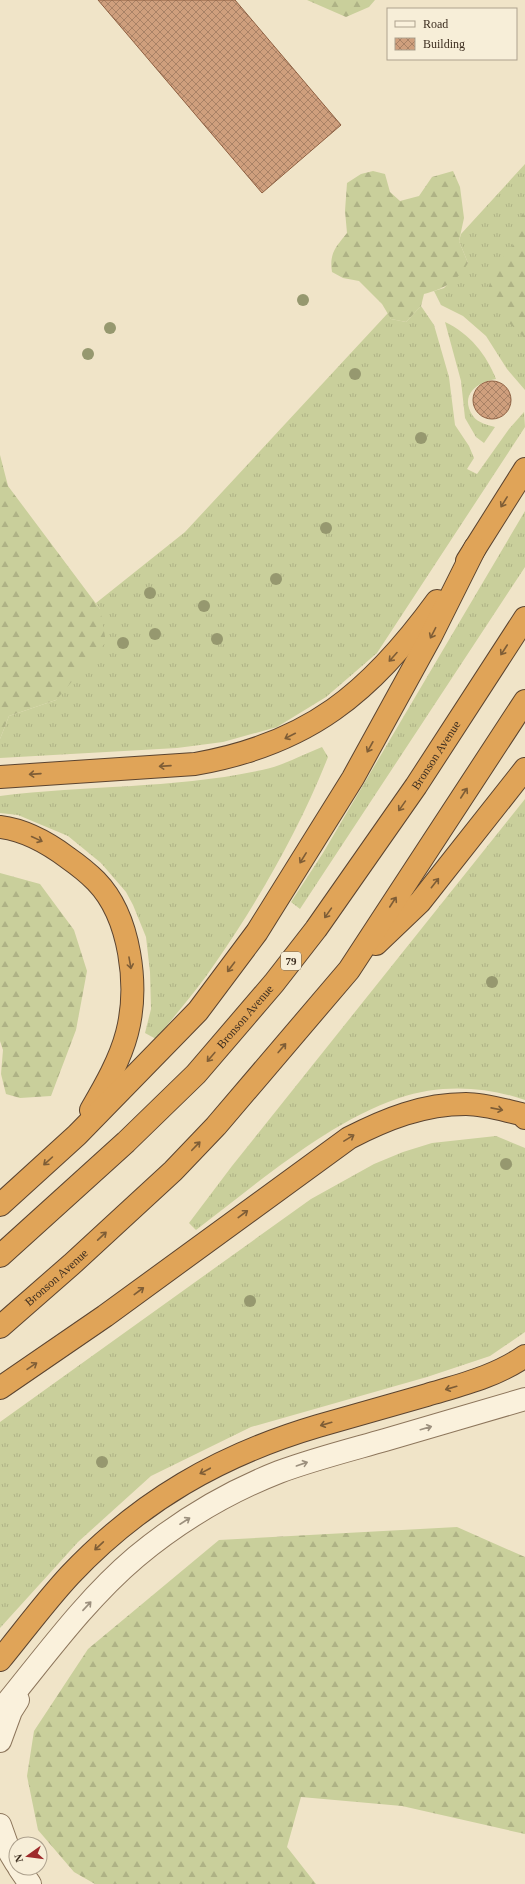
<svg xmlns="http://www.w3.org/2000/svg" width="525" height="1884" font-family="Georgia,serif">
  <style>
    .grass { fill: url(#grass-tufts) }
    .forest { fill: url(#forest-firs) }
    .building { fill: url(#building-cross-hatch); stroke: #8d5f41 }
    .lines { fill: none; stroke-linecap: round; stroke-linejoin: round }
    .minor-casing { stroke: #8d765c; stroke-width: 24 }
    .highway-casing { stroke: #5b4430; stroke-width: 24 }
    .minor { stroke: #faf1dc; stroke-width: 22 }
    .highway { stroke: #e0a458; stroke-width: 22 }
    .tree { fill: #96986f }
    .oneway { stroke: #7e5d36 }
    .oneway2 { stroke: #9c907e }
    .labels { text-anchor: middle; stroke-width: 3.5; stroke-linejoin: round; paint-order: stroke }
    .shield { fill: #f7eed8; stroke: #756857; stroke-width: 1 }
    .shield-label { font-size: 11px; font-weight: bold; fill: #3d2e20 }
    .street-label { font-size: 12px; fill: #3d2e20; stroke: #f7eed8 }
  </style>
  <defs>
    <pattern id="grass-tufts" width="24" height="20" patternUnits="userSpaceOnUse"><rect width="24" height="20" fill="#c9cf9b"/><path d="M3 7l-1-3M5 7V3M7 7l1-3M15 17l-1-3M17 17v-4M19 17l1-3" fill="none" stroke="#aeb285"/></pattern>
    <pattern id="forest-firs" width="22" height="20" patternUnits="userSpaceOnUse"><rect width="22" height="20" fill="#c9cf9b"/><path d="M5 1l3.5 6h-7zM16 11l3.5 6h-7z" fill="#aeb285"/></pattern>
    <pattern id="building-cross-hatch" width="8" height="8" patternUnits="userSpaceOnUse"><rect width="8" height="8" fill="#cf9f7d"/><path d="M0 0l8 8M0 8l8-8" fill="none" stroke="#a98266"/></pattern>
  </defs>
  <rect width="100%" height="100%" fill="#f0e4c8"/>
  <g class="grass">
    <polygon points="525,164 525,390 507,369 486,336 463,316 441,305 434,291 444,288 468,263 459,241 461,234"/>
    <polygon points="421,306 434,325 449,377 455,425 469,446 474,458 467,469 477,474 509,429 524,412 525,427 377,653 326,697 277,727 223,742 177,748 0,758 0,739 9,716 56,700 100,609 96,603 185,532 388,313 391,319 406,322"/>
    <path d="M445,322c25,12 41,32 51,57 -19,3 -37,16 -23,37 5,7 15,9 22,11l-11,16 -8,-6 -11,-19 -4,-37z"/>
    <polygon points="525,511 525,567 300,909 291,902 323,853"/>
    <path d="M322,747l6,10c-28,71 -69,143 -112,205 -18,27 -40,52 -60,77l-11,-6 6,-24 -1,-37 -4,-35 -13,-32 -7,-13 -25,-29 -33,-27 -50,-21 -18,-2v-17c87,-11 176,-7 262,-26 20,-4 40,-15 60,-23z"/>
    <path d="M525,799v301c-40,-14 -85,-16 -126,-2 -73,25 -142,86 -203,132l-7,-7 43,-57z"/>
    <polygon points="496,1136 525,1148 525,1332 490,1356 427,1377 251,1427 151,1476 78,1542 0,1628 0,1422 311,1199 374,1164 403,1152 432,1143"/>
  </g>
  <g class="forest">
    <polygon points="307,0 375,0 369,7 346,17"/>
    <path d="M373,171l12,3 5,18 10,9 19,-5 13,-19 21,-6 7,16 4,31 -5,23 9,22c-12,20 -23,25 -44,31l-3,12 -15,16 -15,-3 -9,-15 -23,-23 -16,-3 -11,-6c-3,-19 4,-25 15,-39l-2,-22 2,-28 14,-9z"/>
    <polygon points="525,209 525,338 510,324 488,289 495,267 512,247 518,223"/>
    <polygon points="0,455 8,486 100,609 106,642 56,700 9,716 0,739"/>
    <polygon points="0,873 40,884 74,930 87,971 76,1030 51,1096 20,1098 6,1094 1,1074 3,1050 0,1041"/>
    <polygon points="457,1527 525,1557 525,1834 402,1806 301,1797 287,1847 316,1884 95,1884 74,1872 38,1830 27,1776 34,1731 88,1649 219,1540"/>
  </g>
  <g class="building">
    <polygon points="98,0 235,0 341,125 262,193"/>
    <circle cx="492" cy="400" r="19"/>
  </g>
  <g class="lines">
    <g class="minor-casing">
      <g id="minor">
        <path d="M0,1711c43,-52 84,-110 136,-154 42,-35 92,-65 143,-85 35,-13 71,-22 106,-32 47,-14 93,-27 140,-41"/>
        <polyline points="0,1741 11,1711 18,1700"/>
        <polyline points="0,1825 10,1853 16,1863"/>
        <polyline points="19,1868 30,1884"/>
      </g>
    </g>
    <g class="highway-casing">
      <g id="highway">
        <polyline points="467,561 525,469"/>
        <path d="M0,777l195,-13c114,-20 175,-71 242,-163"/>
        <path d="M0,827c25,3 48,16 68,31 10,7 20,15 28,23 35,36 43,106 31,152 -7,27 -22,53 -36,77"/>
        <polyline points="376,944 420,902 525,769"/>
        <polyline points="0,1205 77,1135 198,1011 257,932 353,778 431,636 475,548"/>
        <path id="s1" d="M0,1256l126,-114 70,-68 78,-91 42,-54 100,-143 109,-168"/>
        <path id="s2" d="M0,1327l72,-63 101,-93 43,-45 133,-156 176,-269"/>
        <path d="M0,1388l105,-72 244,-178c37,-19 74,-34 117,-34 18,0 37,6 55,10l4,4"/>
        <path d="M0,1660c23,-28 45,-58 70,-85 70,-74 150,-120 248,-149 36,-10 73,-21 109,-31 33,-10 68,-18 98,-39"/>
      </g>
    </g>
    <use href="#minor" class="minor"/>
    <use href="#highway" class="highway"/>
  </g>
  <g class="tree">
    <circle cx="303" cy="300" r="6"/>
    <circle cx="110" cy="328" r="6"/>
    <circle cx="88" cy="354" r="6"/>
    <circle cx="355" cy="374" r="6"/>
    <circle cx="421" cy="438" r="6"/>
    <circle cx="326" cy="528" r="6"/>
    <circle cx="276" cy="579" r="6"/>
    <circle cx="150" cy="593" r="6"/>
    <circle cx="204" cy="606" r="6"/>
    <circle cx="155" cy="634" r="6"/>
    <circle cx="217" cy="639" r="6"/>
    <circle cx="123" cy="643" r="6"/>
    <circle cx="492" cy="982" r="6"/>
    <circle cx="506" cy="1164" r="6"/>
    <circle cx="250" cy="1301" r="6"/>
    <circle cx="102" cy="1462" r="6"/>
  </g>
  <defs><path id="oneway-shaft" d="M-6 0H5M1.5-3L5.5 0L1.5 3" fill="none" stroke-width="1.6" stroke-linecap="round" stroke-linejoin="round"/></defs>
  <g class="oneway">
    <use href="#oneway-shaft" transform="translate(504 502) rotate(122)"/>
    <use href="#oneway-shaft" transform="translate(433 633) rotate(117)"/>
    <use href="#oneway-shaft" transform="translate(504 650) rotate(123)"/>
    <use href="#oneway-shaft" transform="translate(393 657) rotate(132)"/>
    <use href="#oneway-shaft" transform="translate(290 736) rotate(153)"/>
    <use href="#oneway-shaft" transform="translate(370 747) rotate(119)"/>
    <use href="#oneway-shaft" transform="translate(165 766) rotate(176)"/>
    <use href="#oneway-shaft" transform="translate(35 774) rotate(176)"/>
    <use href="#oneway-shaft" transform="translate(464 793) rotate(-57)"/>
    <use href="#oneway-shaft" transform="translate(402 806) rotate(125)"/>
    <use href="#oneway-shaft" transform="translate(37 839) rotate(25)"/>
    <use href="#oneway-shaft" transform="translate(303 858) rotate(122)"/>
    <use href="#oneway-shaft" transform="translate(435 883) rotate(-52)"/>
    <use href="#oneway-shaft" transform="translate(393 902) rotate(-57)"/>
    <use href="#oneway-shaft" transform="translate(328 913) rotate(125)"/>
    <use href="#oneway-shaft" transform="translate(130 963) rotate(80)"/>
    <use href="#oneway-shaft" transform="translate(231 967) rotate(127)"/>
    <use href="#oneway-shaft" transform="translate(282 1048) rotate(-50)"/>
    <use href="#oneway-shaft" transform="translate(211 1057) rotate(130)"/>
    <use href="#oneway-shaft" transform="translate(497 1109) rotate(11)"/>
    <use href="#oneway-shaft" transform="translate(349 1138) rotate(-31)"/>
    <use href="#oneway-shaft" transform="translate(196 1146) rotate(-46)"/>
    <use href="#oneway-shaft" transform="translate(48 1161) rotate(138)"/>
    <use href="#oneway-shaft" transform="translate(243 1214) rotate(-37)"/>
    <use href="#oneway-shaft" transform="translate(102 1236) rotate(-43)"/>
    <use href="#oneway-shaft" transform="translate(139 1291) rotate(-37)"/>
    <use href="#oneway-shaft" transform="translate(32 1366) rotate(-34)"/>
    <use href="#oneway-shaft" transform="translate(451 1388) rotate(164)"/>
    <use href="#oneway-shaft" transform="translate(326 1424) rotate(164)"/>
    <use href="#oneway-shaft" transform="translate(205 1471) rotate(152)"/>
    <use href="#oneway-shaft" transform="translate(99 1546) rotate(137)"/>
  </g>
  <g class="oneway2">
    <use href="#oneway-shaft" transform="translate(426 1428) rotate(-16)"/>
    <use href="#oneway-shaft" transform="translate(302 1464) rotate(-19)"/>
    <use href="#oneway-shaft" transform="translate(185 1521) rotate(-33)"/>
    <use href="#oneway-shaft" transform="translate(87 1606) rotate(-47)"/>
  </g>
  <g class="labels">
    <rect class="shield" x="281" y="952" width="20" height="18" rx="3"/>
    <g class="shield-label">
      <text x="291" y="965">79</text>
    </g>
    <g class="street-label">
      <text dy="4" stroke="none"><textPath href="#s1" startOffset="667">Bronson Avenue</textPath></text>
      <text dy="4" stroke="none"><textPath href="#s1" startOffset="343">Bronson Avenue</textPath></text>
      <text dy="4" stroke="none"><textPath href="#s2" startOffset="75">Bronson Avenue</textPath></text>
    </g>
  </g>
  <rect x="387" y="8" width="130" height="52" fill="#f7eed8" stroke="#ada18e"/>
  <rect x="395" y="21" width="20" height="6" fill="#faf1dc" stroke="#ada18e"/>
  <text x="423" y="28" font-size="12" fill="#3d2e20">Road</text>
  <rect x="395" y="38" width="20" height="12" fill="url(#building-cross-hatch)" stroke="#ada18e"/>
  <text x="423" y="48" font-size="12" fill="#3d2e20">Building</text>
  <g transform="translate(28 1856) rotate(256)"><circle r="19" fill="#f7eed8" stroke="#ada18e"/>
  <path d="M0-3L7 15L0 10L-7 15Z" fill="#9e2a2b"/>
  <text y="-6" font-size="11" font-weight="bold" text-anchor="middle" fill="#3d2e20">N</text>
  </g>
</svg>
